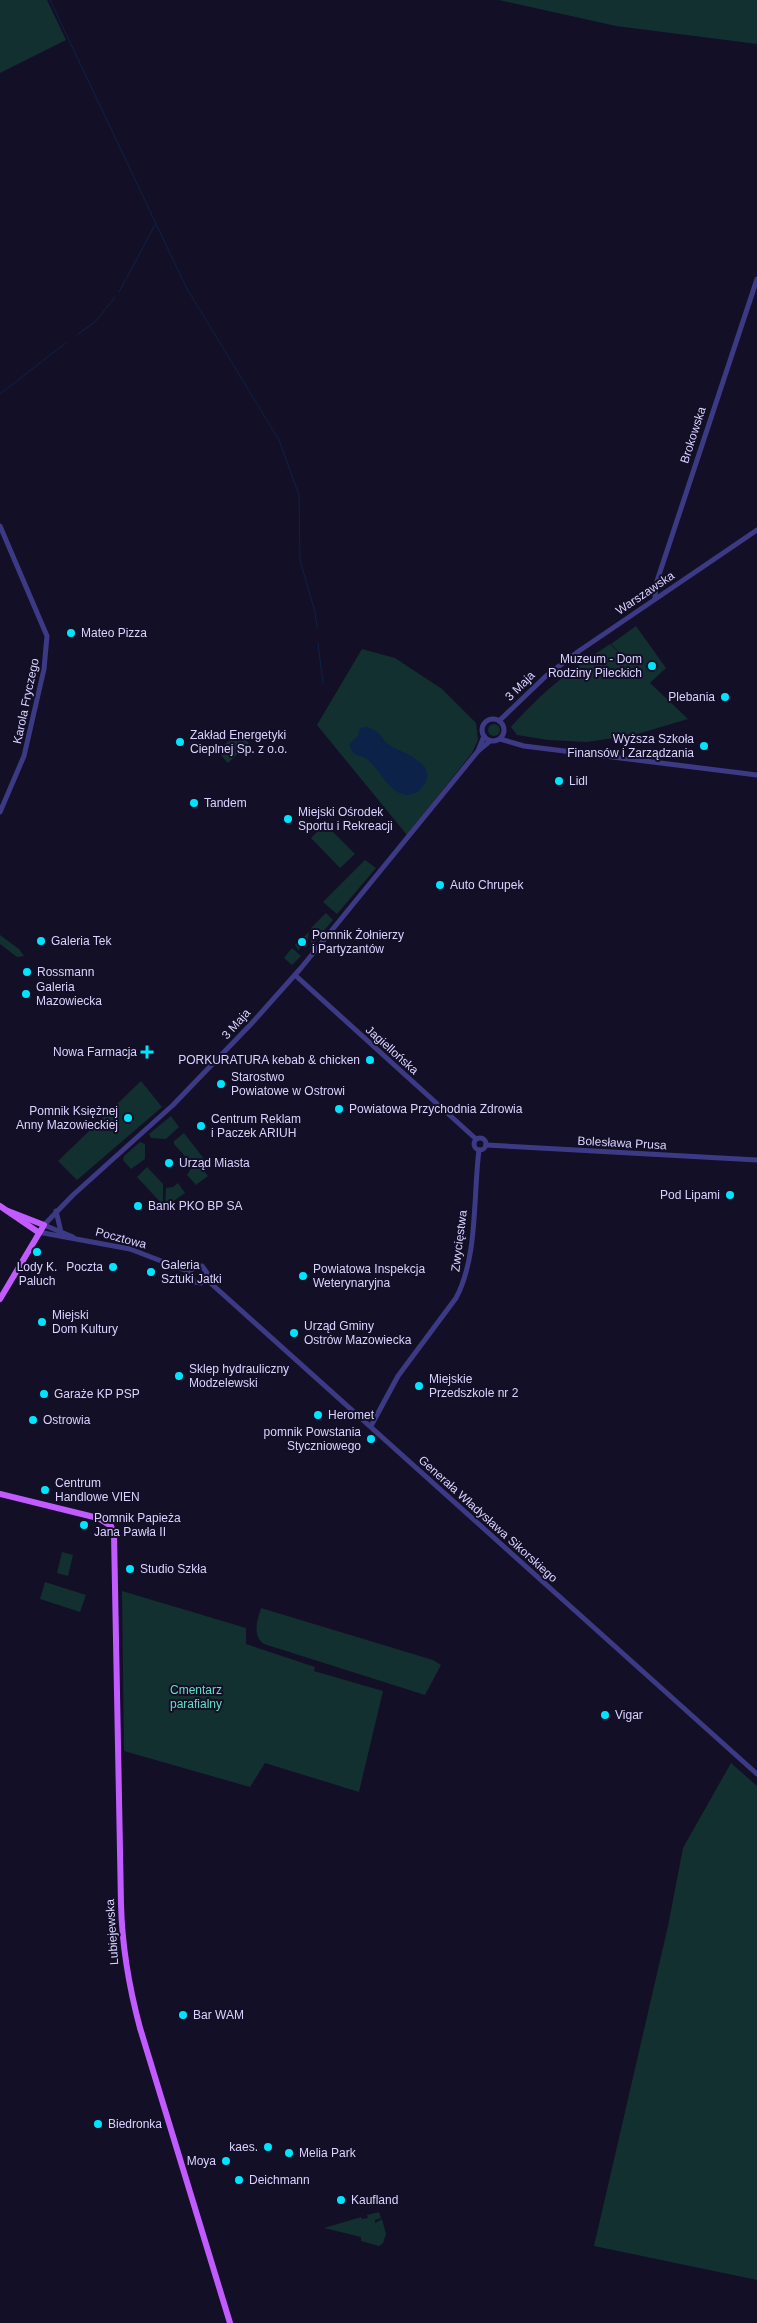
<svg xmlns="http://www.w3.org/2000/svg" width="757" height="2323" font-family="Helvetica,sans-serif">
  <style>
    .green { fill: #12302f }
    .water { fill: #0c2248 }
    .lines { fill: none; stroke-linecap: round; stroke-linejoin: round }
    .stream { stroke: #0c2248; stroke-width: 1 }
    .minor { stroke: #3d3a85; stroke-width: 5 }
    .major { stroke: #c25bff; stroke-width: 6 }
    .poi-dot { fill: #00e5ff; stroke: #130f26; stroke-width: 2 }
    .labels { text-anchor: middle; stroke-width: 4; stroke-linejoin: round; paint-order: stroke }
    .street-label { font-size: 12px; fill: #d9d4ff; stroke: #130f26 }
    .poi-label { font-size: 12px; fill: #d9d4ff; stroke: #130f26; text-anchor: start }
    .park-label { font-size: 12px; fill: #5fe0c0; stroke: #130f26 }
  </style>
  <rect width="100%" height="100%" fill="#130f26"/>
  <g class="green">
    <polygon points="0,0 47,0 66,40 0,73"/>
    <polygon points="499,0 757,0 757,44 616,26"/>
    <path d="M636,626l30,42 -16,15 38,36 -54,16 -47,7 -39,-2 -31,-5 -6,-8c33,-37 58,-56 99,-83l34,33 -33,-33z"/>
    <polygon points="362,649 395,658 442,689 476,723 478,740 472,753 407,835 317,725"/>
    <circle cx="494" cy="730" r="6"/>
    <polygon points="239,732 249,743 228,763 217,751"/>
    <polygon points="325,824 355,854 340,868 311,838"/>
    <polygon points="365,860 376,868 337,914 323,902"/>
    <polygon points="326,913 333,920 311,946 311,928"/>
    <polygon points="309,932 307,944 298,950 295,945"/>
    <polygon points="0,935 19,949 24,956 17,957 0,944"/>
    <polygon points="292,948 301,956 292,965 284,958"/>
    <polygon points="141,1081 162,1107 77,1180 58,1161"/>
    <polygon points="171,1116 179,1127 166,1139 151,1138 149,1134"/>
    <polygon points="184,1133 208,1164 206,1166 192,1164 174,1144 174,1141"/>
    <polygon points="140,1142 145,1144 145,1159 131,1169 123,1160 124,1156"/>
    <polygon points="147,1167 163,1184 163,1205 137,1177"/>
    <polygon points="192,1167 202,1168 208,1176 196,1185 187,1175"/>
    <polygon points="178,1183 185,1193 165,1207 166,1188 173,1187"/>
    <polygon points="62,1552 73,1555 68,1576 57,1573"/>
    <polygon points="45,1582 86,1595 80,1612 40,1599"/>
    <polygon points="122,1591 246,1628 246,1644 315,1667 314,1671 383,1691 359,1792 265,1763 250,1787 124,1751"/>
    <path d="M261,1608l172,52 8,5 -16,30 -161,-51c-12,-9 -7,-23 -3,-36z"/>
    <polygon points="731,1763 757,1786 757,2280 594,2246 668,1926 683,1848"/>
    <polygon points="379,2212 381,2218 375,2220 375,2223 382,2219 386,2234 383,2243 379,2246 361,2241 361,2237 324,2228 361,2217 362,2219 368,2218 367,2215"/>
  </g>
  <path class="water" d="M367,727c18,6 13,13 24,19 12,7 47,17 33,39 -4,6 -9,9 -16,10 -19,-1 -27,-24 -41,-36 -4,-3 -9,-3 -14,-6l-4,-8 9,-10 2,-7z"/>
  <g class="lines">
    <g class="stream">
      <polyline points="50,0 186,287 279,440 299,495 300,560 315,612 317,627"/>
      <polyline points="119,292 155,225"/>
      <polyline points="77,335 95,322 115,297"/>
      <polyline points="0,394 67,342"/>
      <polyline points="318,643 323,683"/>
    </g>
    <g class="minor">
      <polyline points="0,526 47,636 44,669 24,756 0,812"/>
      <polyline points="655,598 656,584 757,279"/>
      <circle cx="493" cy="730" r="11"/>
      <polyline points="499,721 546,676 579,651 757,530"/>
      <polyline points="500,739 524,746 757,775"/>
      <polyline points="478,751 484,736"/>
      <polyline points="295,975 476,1139"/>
      <circle cx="480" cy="1144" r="6"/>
      <polyline points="486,1145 757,1160"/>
      <polyline points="56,1211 61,1232"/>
      <polyline points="38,1232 130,1249 190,1272"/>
      <polyline points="73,1237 44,1225 73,1195 173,1105 252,1023 301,968 478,751 490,741"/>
      <polyline points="190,1272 195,1266 202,1266 207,1273 206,1279"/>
      <polyline points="190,1272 191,1278 195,1282 201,1283 206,1279"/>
      <polyline points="206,1279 757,1774"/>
      <path d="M371,1426l27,-50 58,-78c22,-41 17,-101 23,-148"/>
    </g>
    <g class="major">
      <polyline points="0,1206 38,1232"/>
      <polyline points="0,1299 44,1225 8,1211"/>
      <path d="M0,1494l98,24 13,8 3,8 7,370c1,43 8,83 19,124l90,295"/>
    </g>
  </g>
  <g class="poi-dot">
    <circle cx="71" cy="633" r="5"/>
    <circle cx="652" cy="666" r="5"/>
    <circle cx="725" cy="697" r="5"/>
    <circle cx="180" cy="742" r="5"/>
    <circle cx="704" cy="746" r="5"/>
    <circle cx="559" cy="781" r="5"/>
    <circle cx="194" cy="803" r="5"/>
    <circle cx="288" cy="819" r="5"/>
    <circle cx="440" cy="885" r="5"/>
    <circle cx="41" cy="941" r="5"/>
    <circle cx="302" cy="942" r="5"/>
    <circle cx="27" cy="972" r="5"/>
    <circle cx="26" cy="994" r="5"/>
    <path d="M144.5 1044.5h5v5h5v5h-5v5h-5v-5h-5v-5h5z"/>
    <circle cx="370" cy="1060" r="5"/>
    <circle cx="221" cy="1084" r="5"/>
    <circle cx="339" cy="1109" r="5"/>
    <circle cx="128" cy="1118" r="5"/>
    <circle cx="201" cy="1126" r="5"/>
    <circle cx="169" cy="1163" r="5"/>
    <circle cx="730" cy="1195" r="5"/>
    <circle cx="138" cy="1206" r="5"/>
    <circle cx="37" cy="1252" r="5"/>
    <circle cx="113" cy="1267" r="5"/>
    <circle cx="151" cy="1272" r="5"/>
    <circle cx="303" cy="1276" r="5"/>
    <circle cx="42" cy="1322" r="5"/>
    <circle cx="294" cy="1333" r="5"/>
    <circle cx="179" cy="1376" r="5"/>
    <circle cx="419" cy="1386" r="5"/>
    <circle cx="44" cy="1394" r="5"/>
    <circle cx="318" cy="1415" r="5"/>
    <circle cx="33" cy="1420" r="5"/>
    <circle cx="371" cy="1439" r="5"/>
    <circle cx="45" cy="1490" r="5"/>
    <circle cx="84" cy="1525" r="5"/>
    <circle cx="130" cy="1569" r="5"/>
    <circle cx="605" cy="1715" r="5"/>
    <circle cx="183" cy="2015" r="5"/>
    <circle cx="98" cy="2124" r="5"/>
    <circle cx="268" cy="2147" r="5"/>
    <circle cx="289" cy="2153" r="5"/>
    <circle cx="226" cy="2161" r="5"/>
    <circle cx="239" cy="2180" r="5"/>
    <circle cx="341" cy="2200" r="5"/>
  </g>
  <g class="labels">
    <g class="street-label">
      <text transform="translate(693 435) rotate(-72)" y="4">Brokowska</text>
      <text transform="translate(645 593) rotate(-34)" y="4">Warszawska</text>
      <text transform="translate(520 686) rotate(-45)" y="4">3 Maja</text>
      <text transform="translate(26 701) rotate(-78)" y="4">Karola Fryczego</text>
      <text transform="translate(236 1024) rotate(-48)" y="4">3 Maja</text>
      <text transform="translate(392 1050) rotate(42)" y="4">Jagiellońska</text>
      <text transform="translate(622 1143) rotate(3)" y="4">Bolesława Prusa</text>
      <text transform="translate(121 1238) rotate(15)" y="4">Pocztowa</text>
      <text transform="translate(459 1241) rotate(-83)" y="4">Zwycięstwa</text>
      <text transform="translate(488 1519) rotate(42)" y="4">Generała Władysława Sikorskiego</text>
      <text transform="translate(112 1932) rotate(-94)" y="4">Lubiejewska</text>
    </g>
    <g class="poi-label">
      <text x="81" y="637">Mateo Pizza</text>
      <text x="642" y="663" text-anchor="end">Muzeum - Dom<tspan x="642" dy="14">Rodziny Pileckich</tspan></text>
      <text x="715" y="701" text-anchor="end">Plebania</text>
      <text x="190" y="739">Zakład Energetyki<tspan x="190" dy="14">Cieplnej Sp. z o.o.</tspan></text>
      <text x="694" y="743" text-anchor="end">Wyższa Szkoła<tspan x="694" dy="14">Finansów i Zarządzania</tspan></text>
      <text x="569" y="785">Lidl</text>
      <text x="204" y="807">Tandem</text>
      <text x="298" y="816">Miejski Ośrodek<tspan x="298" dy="14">Sportu i Rekreacji</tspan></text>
      <text x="450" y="889">Auto Chrupek</text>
      <text x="312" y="939">Pomnik Żołnierzy<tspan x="312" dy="14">i Partyzantów</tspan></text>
      <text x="51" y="945">Galeria Tek</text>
      <text x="37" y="976">Rossmann</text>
      <text x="36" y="991">Galeria<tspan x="36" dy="14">Mazowiecka</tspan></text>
      <text x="137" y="1056" text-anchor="end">Nowa Farmacja</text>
      <text x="360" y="1064" text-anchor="end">PORKURATURA kebab &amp; chicken</text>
      <text x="231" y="1081">Starostwo<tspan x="231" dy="14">Powiatowe w Ostrowi</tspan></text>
      <text x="349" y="1113">Powiatowa Przychodnia Zdrowia</text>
      <text x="118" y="1115" text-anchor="end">Pomnik Księżnej<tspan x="118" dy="14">Anny Mazowieckiej</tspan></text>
      <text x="211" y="1123">Centrum Reklam<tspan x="211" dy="14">i Paczek ARIUH</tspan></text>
      <text x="179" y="1167">Urząd Miasta</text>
      <text x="720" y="1199" text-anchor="end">Pod Lipami</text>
      <text x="148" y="1210">Bank PKO BP SA</text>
      <text x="161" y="1269">Galeria<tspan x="161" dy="14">Sztuki Jatki</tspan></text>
      <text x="37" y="1271" text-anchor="middle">Lody K.<tspan x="37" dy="14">Paluch</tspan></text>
      <text x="103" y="1271" text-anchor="end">Poczta</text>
      <text x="313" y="1273">Powiatowa Inspekcja<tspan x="313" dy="14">Weterynaryjna</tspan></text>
      <text x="52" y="1319">Miejski<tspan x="52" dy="14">Dom Kultury</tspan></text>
      <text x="304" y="1330">Urząd Gminy<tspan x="304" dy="14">Ostrów Mazowiecka</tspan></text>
      <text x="189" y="1373">Sklep hydrauliczny<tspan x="189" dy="14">Modzelewski</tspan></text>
      <text x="429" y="1383">Miejskie<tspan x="429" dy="14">Przedszkole nr 2</tspan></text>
      <text x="54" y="1398">Garaże KP PSP</text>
      <text x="328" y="1419">Heromet</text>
      <text x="43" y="1424">Ostrowia</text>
      <text x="361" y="1436" text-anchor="end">pomnik Powstania<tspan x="361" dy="14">Styczniowego</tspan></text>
      <text x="55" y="1487">Centrum<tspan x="55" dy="14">Handlowe VIEN</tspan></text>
      <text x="94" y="1522">Pomnik Papieża<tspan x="94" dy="14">Jana Pawła II</tspan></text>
      <text x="140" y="1573">Studio Szkła</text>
      <text x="615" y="1719">Vigar</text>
      <text x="193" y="2019">Bar WAM</text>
      <text x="108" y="2128">Biedronka</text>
      <text x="258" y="2151" text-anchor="end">kaes.</text>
      <text x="299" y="2157">Melia Park</text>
      <text x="216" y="2165" text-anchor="end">Moya</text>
      <text x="249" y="2184">Deichmann</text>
      <text x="351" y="2204">Kaufland</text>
    </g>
    <g class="park-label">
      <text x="196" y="1694">Cmentarz<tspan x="196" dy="14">parafialny</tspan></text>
    </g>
  </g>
</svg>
